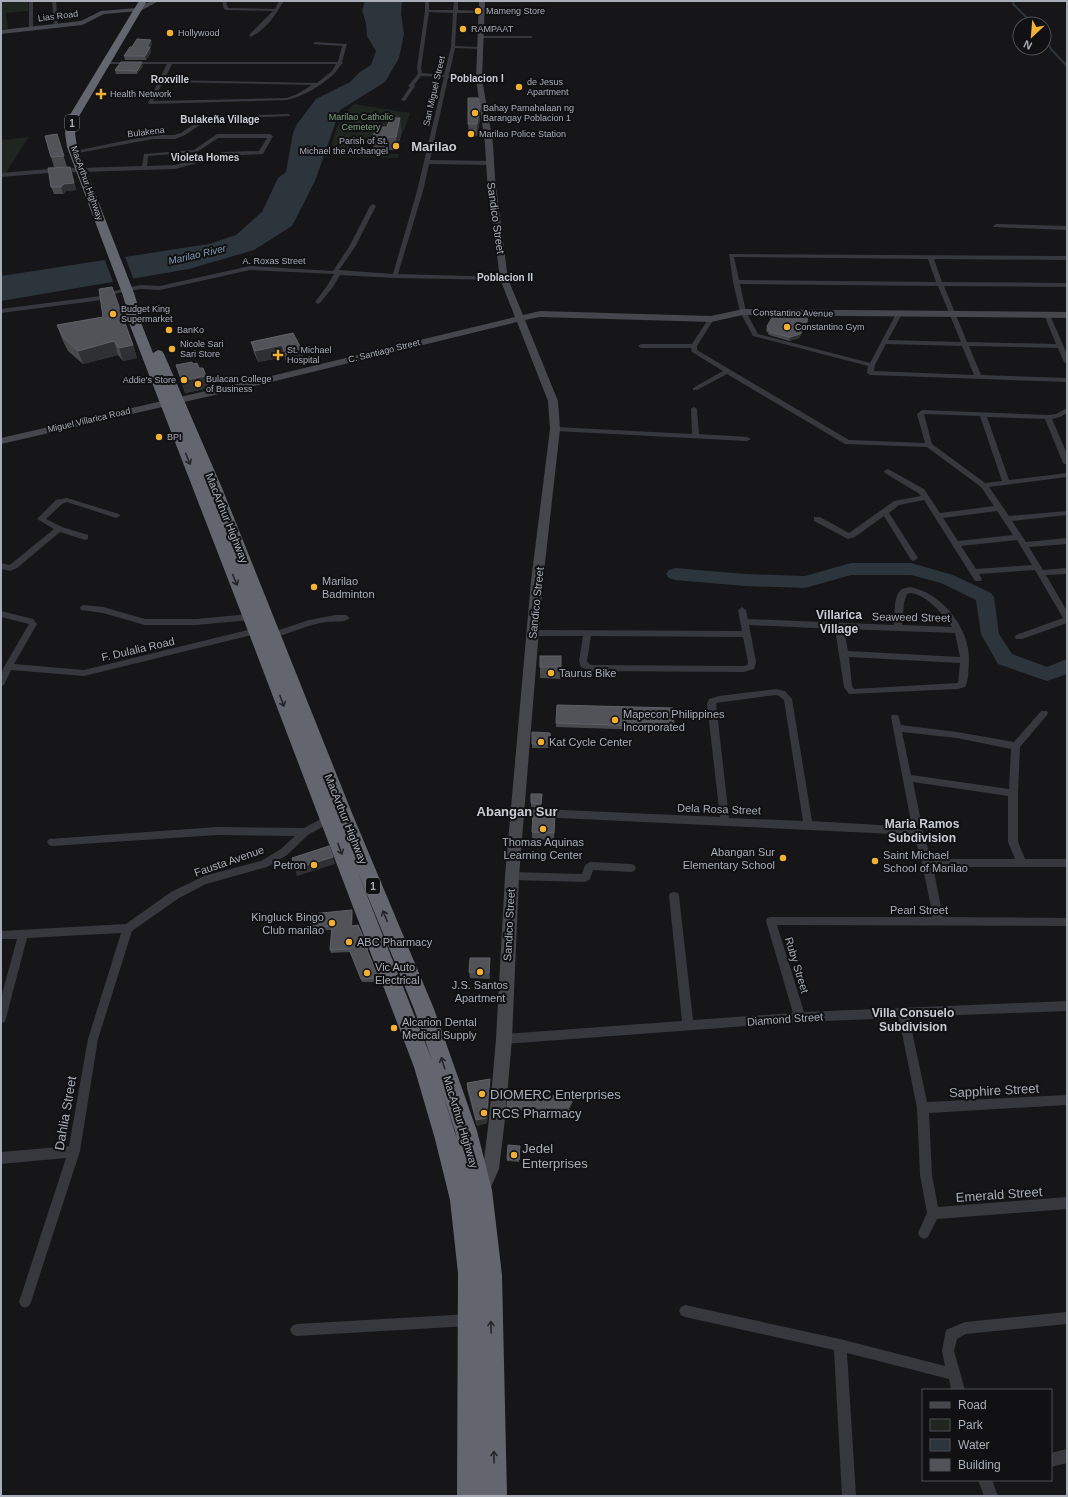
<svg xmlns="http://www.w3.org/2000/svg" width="1068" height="1497" font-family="Arial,sans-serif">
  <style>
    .green { fill: #1e261f }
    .water { fill: #2c353c }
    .pier { fill: #161618 }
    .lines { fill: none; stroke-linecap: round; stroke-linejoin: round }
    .stream { stroke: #2c353c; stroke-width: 2 }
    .river { fill: #2c353c; fill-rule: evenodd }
    .street { fill: #37383d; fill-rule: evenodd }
    .secondary { fill: #45474d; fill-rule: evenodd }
    .highway { fill: #63666e; fill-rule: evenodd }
    .wall { fill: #47494d }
    .shaded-wall { fill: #2f3033 }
    .building { fill: #525359; stroke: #5f6168 }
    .oneway { stroke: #26262a }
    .poi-dot { fill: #f2b134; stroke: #111113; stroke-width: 1.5 }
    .labels { text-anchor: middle; stroke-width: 4; stroke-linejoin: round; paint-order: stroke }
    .far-poi-label { font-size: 9px; fill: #a8adb8; stroke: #111113; text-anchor: start }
    .far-street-label { font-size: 9px; fill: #a8adb8; stroke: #111113 }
    .far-park-label { font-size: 9px; fill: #7fa381; stroke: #111113 }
    .far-neighbourhood-label { font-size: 10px; font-weight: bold; fill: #c9ccd4; stroke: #111113 }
    .shield { fill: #111113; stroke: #7b7e86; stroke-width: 1 }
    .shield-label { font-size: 10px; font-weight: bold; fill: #a8adb8 }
    .far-water-label { font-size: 10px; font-style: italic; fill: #7f9bb3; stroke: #111113 }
    .street-label { font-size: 11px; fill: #a8adb8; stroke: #111113 }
    .poi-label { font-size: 11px; fill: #a8adb8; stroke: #111113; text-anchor: start }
    .neighbourhood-label { font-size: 12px; font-weight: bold; fill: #c9ccd4; stroke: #111113 }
    .far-district-label { font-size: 13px; font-weight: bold; fill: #c9ccd4; stroke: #111113 }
    .quarter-label { font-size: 13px; font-weight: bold; fill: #c9ccd4; stroke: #111113 }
    .near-street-label { font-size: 13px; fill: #a8adb8; stroke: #111113 }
    .near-poi-label { font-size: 13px; fill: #a8adb8; stroke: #111113; text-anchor: start }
  </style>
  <rect width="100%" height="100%" fill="#161618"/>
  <g class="green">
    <polygon points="1,1 28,1 29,11 6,13 8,29 1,29"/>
    <path d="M354,104l56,9 -6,18h-15l-2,8h-20l-4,11h9v4h27l-1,4 -68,-2c3,-20 8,-39 24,-52z"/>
    <polygon points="29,137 1,180 1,140"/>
  </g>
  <polygon class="water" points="365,1 402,1 401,14 404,34 399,58 385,82 340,110 315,181 292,226 254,250 189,269 1,301 1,276 209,244 236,235 262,212 278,178 286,172 293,133 297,124 316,99 350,82 360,72 371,65 376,51 367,36 366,23 362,10"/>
  <polygon class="pier" points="124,254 134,280 114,284 104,258"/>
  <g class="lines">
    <g class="stream">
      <polyline points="1014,1 1013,4 1033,24"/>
      <polyline points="1044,35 1051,49 1067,66"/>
    </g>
    <polygon class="river" points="851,563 911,563 953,575 991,593 994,597 999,634 1012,654 1047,667 1067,659 1067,674 1047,681 998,664 981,634 976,600 941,583 911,575 851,575 805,588 745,586 675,580 669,578 666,574 669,570 675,568 745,574 805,576"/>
    <g class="street">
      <polygon points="29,1 33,1 33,28 31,29 29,28"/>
      <polygon points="52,1 56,1 58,26 56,27 54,26"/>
      <path d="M222,1h4l2,7 47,1 4,-8 4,1c-7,13 -18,28 -32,35l-2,-2 24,-24 -47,-1 -2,-1z"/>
      <path d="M425,1h4v9h24l1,-9h4v9l24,1 2,1 -2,1h-25l-2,33 25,1 2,1 -2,1 -25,-1 -6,27 32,4 -2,1 -31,-2 -18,82 60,1 3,2 -3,2 -61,-1 -6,27 -25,83 106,3 3,2 -1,1 -111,-2 -55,-3 -7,12 -13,16 -2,1 -3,-2 12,-16 7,-12 -84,-4 -90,20 -20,-1 -22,4 -16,7 -101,13v-4l100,-13 13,-5 26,-6 20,1 90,-20 83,5 16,-24 21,-41 3,-2 3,2 -21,41 -16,23 54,4 24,-83 27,-114 -23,-1 -7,9 1,1 -10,15 -4,-1 9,-13 -2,-1 10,-12 -1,-6 8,-57zM429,12l24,1 -2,34 -7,28 -22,-2 -1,-5z"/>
      <polygon points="481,36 531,36 533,37 531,38 479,38"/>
      <path d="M315,42l32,2 -5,18 1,1c-4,3 -6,8 -10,12 -13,11 -29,21 -46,25l-137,4 -2,-1 19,-39h-62l-2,-1 2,-1h233l4,-16 -29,-2zM172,64h164l-4,7 -15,12 -153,-3zM163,82l149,3 -15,9 -10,4 -134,3z"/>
      <polygon points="288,114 290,115 290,116 214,119 203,123 185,135 175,139 153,139 73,154 70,152 153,135 174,135 181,133 199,121 213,117"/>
      <path d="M217,134h53l3,2 -10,18 -40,2 -48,13 -127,4 -47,4v-4l47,-4 94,-3 2,-12 50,-4zM218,138h49l-8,13 -36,1 -48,13 -28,1 1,-10 49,-4z"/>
      <polygon points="996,224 1067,226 1067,230 994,227 993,226"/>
      <path d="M729,254l338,2v4l-133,-1 8,23 125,1v4l-123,-1 23,56 89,2 -12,-29 3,-2 3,2 17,39v10l-3,-2 -6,-14 -89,-2 12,29 86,3v4l-197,-7 -3,-2 1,-7 -115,-30 -13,-24 -7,-30zM734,257l194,2 8,23 -197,-2zM740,284l198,2 23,56 -73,-2 14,-26 -3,-2 -3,2 -26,49 -112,-29 -12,-22zM886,344l76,2 12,29 -100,-4 1,-6z"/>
      <path d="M709,318l5,1 -17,27v4l152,90 76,3 -8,-29 5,-4 126,5 8,-1 11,-6v5l-7,4 -8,2 15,35v11l-4,-2 -18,-44 -58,-2 22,63 58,-7v4l-78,10 20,29 58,-5v4l-55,6 14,21 41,-4v6l-38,3 14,23 24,-2v6l-21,1 21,36v12l-45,16h-6l-1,-2 1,-2 47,-17 -28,-48 -56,4 3,5 -1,2h-6l-51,-81 -25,5 -10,8 29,45 -4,3 -3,-1 -27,-44 -29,21 -7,2 -34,-18v-4h6l29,16 45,-32 27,-5 -3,-3 -33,-20 -1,-2 4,-2 36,20 16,24 54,-7 -13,-19 -54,-40 -82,-3 -118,-70 -30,16h-4v-2l30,-17 -31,-19 -1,-4h-50l-3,-2 3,-2h51zM924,414l56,2 22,65 -17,2 -53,-39zM997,511l16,24 -55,6 -15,-23zM1017,540l15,25 -56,4 -15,-23z"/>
      <polygon points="694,407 697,409 699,434 747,437 751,439 747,441 555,431 552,429 555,427 692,434 691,409"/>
      <polygon points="67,498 119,514 120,516 116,518 67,502 62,504 46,519 62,527 88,535 88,539 85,540 60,532 17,568 10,571 1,569 1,563 9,565 11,564 54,529 37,519 56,500"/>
      <path d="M910,587c33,6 61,43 59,76 -1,8 0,17 -4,24l-7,2 -109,5 -5,-7 -9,-58 -86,-4 7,37 -2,7 -10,3 -154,-1 -9,-4 -2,-6 4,-25h-50l-4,-3 4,-3 209,1 -4,-21 4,-3 4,3 2,9 146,6c1,-9 -1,-29 7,-35 2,-2 7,-2 9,-3zM911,593c17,3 31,20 41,34l-50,-2 2,-22 3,-9zM844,629l111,4 5,24 -112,-6zM591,636l152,1 5,25 -1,3 -3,1 -153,-1 -3,-2 -1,-2zM849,657l111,6 -2,20 -104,6 -2,-3z"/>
      <polygon points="84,605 103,607 145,619 196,619 250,614 254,617 250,620 196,625 145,625 103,613 81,610 80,608 81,606"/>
      <polygon points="1,611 33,619 37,624 14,664 84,670 260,627 264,630 260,633 84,676 11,670 4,685 1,686 1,674 4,667 29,624 1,617"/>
      <path d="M336,615h10l4,3c-5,5 -17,3 -24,4 -19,3 -35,11 -53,16l-4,-3 1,-2 39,-13z"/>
      <path d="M776,689l9,2 7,8 20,122 100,6 -21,-110 1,-2h6l3,10 56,7 57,10 27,-31h6l1,2 -1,2 -27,32 -2,46v49l7,17h42v8h-134l10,50 124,1v8l-290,-1 27,87 263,-11v10l-158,6 18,85 140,-7v10l-138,8 3,62 6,32 129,-10v12l-130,10 -9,18 -4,2 -4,-2 -2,-4 9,-20 -7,-38 -3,-67 -18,-90 -99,4 -296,22 -4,-1 -1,-4 1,-4 4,-1 178,-13 -13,-125 1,-3 4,-1 4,1 1,3 14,124 100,-7 -27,-92 1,-3 4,-1h162l-11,-54 -8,-28 -396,-19 -3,-1 -2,-3 2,-3 3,-1 202,9 -13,-113 2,-5 10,-3zM776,695l3,1 5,4 19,121 -74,-3 -13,-115zM902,732l55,6 54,11 -2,40 -98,-14zM913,782l95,14v46l7,17h-84l-8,-28z"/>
      <polygon points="332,813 335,814 337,817 335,820 308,835 287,855 267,867 206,884 179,898 132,931 98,1039 80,1151 31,1302 29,1306 25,1308 21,1306 19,1302 66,1158 1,1164 1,1152 69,1146 88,1039 121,933 27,938 6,1018 5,1022 1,1023 1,998 17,939 1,939 1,931 126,924 171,892 204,876 261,861 281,849 295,836 217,835 52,846 49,845 47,842 49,839 217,827 304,828"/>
      <polygon points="590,862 631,864 634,865 636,868 634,871 631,872 593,870 590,879 585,882 512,880 509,879 507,876 509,873 512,872 582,874 585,865"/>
      <polygon points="685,1305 840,1339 945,1366 942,1351 946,1330 965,1322 1067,1312 1067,1324 966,1334 957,1339 954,1351 965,1390 951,1390 949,1379 847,1353 856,1496 842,1496 834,1350 685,1317 681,1315 679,1311 681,1307"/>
      <polygon points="470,1314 474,1316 476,1320 474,1324 470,1326 296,1336 292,1334 290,1330 292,1326 296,1324"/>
      <polygon points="1067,1449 1067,1463 1051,1467 1051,1453"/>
      <polygon points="978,1480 992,1480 998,1496 984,1496"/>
    </g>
    <g class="secondary">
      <polygon points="151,1 159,1 140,11 104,14 82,25 1,34 1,30 81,21 101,11 137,8"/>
      <polygon points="479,1 485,1 482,79 493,144 495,178 508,279 523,315 540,311 711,316 743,309 1067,312 1067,318 743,315 711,322 540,317 525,320 558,401 560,429 543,581 519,876 512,1039 505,1119 499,1169 487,1196 481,1199 475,1196 472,1190 483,1168 489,1119 496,1039 505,876 531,581 550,429 548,401 517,322 263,384 1,444 1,438 263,378 515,317 500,279 487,178 485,144 476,79"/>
    </g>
    <path class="highway" d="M139,1h8l-69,117 -3,15 2,14 57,146 4,13 -2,4 17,43 5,-3 4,1 2,3 58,134 130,325 82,196 43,122 15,59 10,85 5,221h-50l1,-223 -8,-73 -15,-61 -21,-72 -166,-436 -124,-321 2,-4 -4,-13 -55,-146 -2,-14 3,-15zM357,870l57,139 18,51zM441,1088l14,43 15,60 -13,-52z"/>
  </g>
  <g class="wall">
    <polygon points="152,44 150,48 151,52 146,60 125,60 124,56"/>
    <polygon points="143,66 137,74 116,74 115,70"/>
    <polygon points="480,119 477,136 469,136 468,124"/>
    <polygon points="402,131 397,150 389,150 388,153 374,152 372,139"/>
    <polygon points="57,134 67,167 54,167 45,136"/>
    <polygon points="72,174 76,190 66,191 63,194 54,194 51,187"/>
    <polygon points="808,319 808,323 799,338 789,341 769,335 766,330 767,326"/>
    <polygon points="57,325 133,345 137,358 123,361 118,355 83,364 68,351 62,339"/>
    <polygon points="293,333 302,350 304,361 288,365 284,357 258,362 254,353 251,342"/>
    <polygon points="193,364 199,368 206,376 209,388 185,393 176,365"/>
    <polygon points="540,656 561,656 561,679 540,678"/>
    <polygon points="557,705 674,727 674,731 556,727"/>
    <polygon points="532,732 551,744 551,748 532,748"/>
    <polygon points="542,794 541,808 531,807 531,803"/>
    <polygon points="555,812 554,840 532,839 532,832"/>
    <polygon points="353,913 352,926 368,948 368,951 379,978 380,982 362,982 350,952 331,953 330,950 332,930 312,931 311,928"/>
    <polygon points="490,958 490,979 470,978 469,972"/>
    <polygon points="490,1079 490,1085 487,1123 477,1126 467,1089 467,1083"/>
    <polygon points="574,1096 574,1099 569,1110 507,1110 507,1107"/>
    <polygon points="520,1146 519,1162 507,1161 507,1159"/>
  </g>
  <g class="shaded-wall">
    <polygon points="151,40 152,44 150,48 151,52 146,60 145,56 147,47"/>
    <polygon points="142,62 143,66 137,74 137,71"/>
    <polygon points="480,107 480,119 477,136 477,124"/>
    <polygon points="400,118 402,131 397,150 396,137"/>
    <polygon points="388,137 389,150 388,153 387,140"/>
    <polygon points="70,167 76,190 66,191 63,194 61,187"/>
    <polygon points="808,319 808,323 799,338 789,341 790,337"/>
    <polygon points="114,341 118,355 83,364 78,351"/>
    <polygon points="133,345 137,358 123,361 119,348"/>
    <polygon points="282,345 284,357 258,362 255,351"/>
    <polygon points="302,350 304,361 288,365 286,354"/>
    <polygon points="206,376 209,388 185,393 182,381"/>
    <polygon points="333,857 335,864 297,876 295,869"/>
    <polygon points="352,910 353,913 352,929 351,926"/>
    <polygon points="490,958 490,979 489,973"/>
    <polygon points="490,1079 490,1085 487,1123 477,1126 476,1120"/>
    <polygon points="574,1096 574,1099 569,1110 569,1107"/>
  </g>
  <g class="building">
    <polygon points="137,39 151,40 147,47 150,47 145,56 124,56 130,47 132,47"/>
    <polygon points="121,62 142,62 137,71 115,70"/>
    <polygon points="468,98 478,98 480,107 477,124 468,124"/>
    <polygon points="390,118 400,118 396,137 388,137 387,140 372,139 376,127 387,127"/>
    <polygon points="57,134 64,156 51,157 45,136"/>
    <polygon points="70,167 74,183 64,184 61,187 51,187 48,168"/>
    <polygon points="112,287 133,345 119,348 114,341 78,351 63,337 57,325 103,317 99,289"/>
    <polygon points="775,313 803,313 808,319 800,334 790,337 770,332 767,326"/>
    <polygon points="293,333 302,350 286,354 282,345 255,351 251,342"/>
    <polygon points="192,362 193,364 197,363 199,368 203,368 206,376 182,381 176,365"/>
    <rect x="540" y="656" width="21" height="11"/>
    <polygon points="557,705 673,708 674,727 556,723"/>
    <polygon points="532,732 550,733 551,744 532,744"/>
    <polygon points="531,794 542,794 541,804 531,803"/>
    <polygon points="533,811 555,812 554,833 532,832"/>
    <polygon points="329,846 333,857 295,869 292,858"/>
    <polygon points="352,910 351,926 358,925 368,948 366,948 379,978 361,979 349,949 330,950 332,926 311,928 311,914"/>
    <polygon points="470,958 490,958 489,973 469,972"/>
    <polygon points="490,1079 486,1118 476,1120 467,1083"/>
    <polygon points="508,1096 574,1096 569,1107 507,1107"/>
    <polygon points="508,1145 520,1146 519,1160 507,1159"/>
  </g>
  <defs><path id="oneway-shaft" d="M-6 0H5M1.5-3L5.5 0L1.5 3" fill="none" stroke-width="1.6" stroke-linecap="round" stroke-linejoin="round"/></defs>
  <g class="oneway">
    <use href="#oneway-shaft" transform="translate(188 459) rotate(68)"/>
    <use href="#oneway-shaft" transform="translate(235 580) rotate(68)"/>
    <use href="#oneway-shaft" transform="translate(282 701) rotate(69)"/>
    <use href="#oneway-shaft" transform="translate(340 849) rotate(69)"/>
    <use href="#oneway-shaft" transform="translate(385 916) rotate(-112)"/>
    <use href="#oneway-shaft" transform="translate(443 1063) rotate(-108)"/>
    <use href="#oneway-shaft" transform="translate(491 1327) rotate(-91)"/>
    <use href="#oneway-shaft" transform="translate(494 1457) rotate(-91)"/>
  </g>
  <g class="poi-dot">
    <circle cx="478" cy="11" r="4"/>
    <circle cx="463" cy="29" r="4"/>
    <circle cx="170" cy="33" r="4"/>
    <circle cx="519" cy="87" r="4"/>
    <path d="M99 88h4v4h4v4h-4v4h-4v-4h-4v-4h4z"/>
    <circle cx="475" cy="113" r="4"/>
    <circle cx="471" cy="134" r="4"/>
    <circle cx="396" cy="146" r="4"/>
    <circle cx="113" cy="314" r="4"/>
    <circle cx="787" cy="327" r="4"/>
    <circle cx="169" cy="330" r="4"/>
    <circle cx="172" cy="349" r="4"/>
    <path d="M276 349h4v4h4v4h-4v4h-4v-4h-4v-4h4z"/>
    <circle cx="184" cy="380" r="4"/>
    <circle cx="198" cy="384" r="4"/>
    <circle cx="159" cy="437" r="4"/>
    <circle cx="314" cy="587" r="4"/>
    <circle cx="551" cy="673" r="4"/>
    <circle cx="615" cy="720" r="4"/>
    <circle cx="541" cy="742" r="4"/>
    <circle cx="543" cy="829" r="4"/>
    <circle cx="783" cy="858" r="4"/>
    <circle cx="875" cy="861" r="4"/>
    <circle cx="314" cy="865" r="4"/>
    <circle cx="332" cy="923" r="4"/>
    <circle cx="349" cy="942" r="4"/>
    <circle cx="480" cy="972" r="4"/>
    <circle cx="367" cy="973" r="4"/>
    <circle cx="394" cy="1028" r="4"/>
    <circle cx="482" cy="1094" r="4"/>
    <circle cx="484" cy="1113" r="4"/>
    <circle cx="514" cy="1155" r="4"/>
  </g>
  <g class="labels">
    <g class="far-poi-label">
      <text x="486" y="14">Mameng Store</text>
      <text x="471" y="32">RAMPAAT</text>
      <text x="178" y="36">Hollywood</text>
      <text x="527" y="85">de Jesus<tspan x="527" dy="10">Apartment</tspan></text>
      <text x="110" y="97">Health Network</text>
      <text x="483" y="111">Bahay Pamahalaan ng<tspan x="483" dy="10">Barangay Poblacion 1</tspan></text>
      <text x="479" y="137">Marilao Police Station</text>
      <text x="388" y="144" text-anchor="end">Parish of St.<tspan x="388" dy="10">Michael the Archangel</tspan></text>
      <text x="121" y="312">Budget King<tspan x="121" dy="10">Supermarket</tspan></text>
      <text x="795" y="330">Constantino Gym</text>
      <text x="177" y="333">BanKo</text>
      <text x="180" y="347">Nicole Sari<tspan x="180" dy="10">Sari Store</tspan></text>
      <text x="287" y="353">St. Michael<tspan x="287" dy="10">Hospital</tspan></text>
      <text x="206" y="382">Bulacan College<tspan x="206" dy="10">of Business</tspan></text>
      <text x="176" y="383" text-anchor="end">Addie's Store</text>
      <text x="167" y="440">BPI</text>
    </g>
    <g class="far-street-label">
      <text transform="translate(58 16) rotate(-7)" y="3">Lias Road</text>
      <text transform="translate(434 91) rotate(-77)" y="3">San Miguel Street</text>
      <text transform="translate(146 132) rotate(-7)" y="3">Bulakena</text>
      <text transform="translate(87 183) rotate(70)" y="3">MacArthur Highway</text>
      <text x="274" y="264">A. Roxas Street</text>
      <text transform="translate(793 313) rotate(1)" y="3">Constantino Avenue</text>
      <text transform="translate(384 351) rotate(-14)" y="3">C. Santiago Street</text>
      <text transform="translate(89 420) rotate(-13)" y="3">Miguel Villarica Road</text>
    </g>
    <g class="far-park-label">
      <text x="361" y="120">Marilao Catholic<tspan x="361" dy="10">Cemetery</tspan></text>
    </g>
    <g class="far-neighbourhood-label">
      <text x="477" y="82">Poblacion I</text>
      <text x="170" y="83">Roxville</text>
      <text x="220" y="123">Bulakeña Village</text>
      <text x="205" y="161">Violeta Homes</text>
      <text x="505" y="281">Poblacion II</text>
    </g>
    <g class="shield">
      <rect x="65" y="115" width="14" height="16" rx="3"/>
      <rect x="366" y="878" width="14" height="16" rx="3"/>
    </g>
    <g class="shield-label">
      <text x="72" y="127">1</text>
      <text x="373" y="890">1</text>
    </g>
    <g class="far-water-label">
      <text transform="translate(197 254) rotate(-13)" y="4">Marilao River</text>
    </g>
    <g class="street-label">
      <text transform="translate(496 218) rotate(82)" y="4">Sandico Street</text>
      <text transform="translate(227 518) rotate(68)" y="4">MacArthur Highway</text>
      <text transform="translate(536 603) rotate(-84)" y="4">Sandico Street</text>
      <text transform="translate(911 617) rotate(1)" y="4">Seaweed Street</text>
      <text transform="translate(138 649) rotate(-13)" y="4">F. Dulalia Road</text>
      <text transform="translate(719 809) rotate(2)" y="4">Dela Rosa Street</text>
      <text transform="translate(346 819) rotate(68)" y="4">MacArthur Highway</text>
      <text transform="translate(229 861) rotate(-19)" y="4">Fausta Avenue</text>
      <text x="919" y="914">Pearl Street</text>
      <text transform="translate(509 925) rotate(-87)" y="4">Sandico Street</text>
      <text transform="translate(797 965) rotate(73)" y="4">Ruby Street</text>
      <text transform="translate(785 1019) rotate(-4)" y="4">Diamond Street</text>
      <text transform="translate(461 1122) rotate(73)" y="4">MacArthur Highway</text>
    </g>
    <g class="poi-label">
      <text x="322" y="585">Marilao<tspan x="322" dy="13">Badminton</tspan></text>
      <text x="559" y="677">Taurus Bike</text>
      <text x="623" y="718">Mapecon Philippines<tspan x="623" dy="13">Incorporated</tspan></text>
      <text x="549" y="746">Kat Cycle Center</text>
      <text x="543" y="846" text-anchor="middle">Thomas Aquinas<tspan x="543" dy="13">Learning Center</tspan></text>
      <text x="775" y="856" text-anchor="end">Abangan Sur<tspan x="775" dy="13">Elementary School</tspan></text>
      <text x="883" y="859">Saint Michael<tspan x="883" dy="13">School of Marilao</tspan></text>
      <text x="306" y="869" text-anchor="end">Petron</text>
      <text x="324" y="921" text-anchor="end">Kingluck Bingo<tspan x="324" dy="13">Club marilao</tspan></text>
      <text x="357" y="946">ABC Pharmacy</text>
      <text x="375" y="971">Vic Auto<tspan x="375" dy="13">Electrical</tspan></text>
      <text x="480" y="989" text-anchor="middle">J.S. Santos<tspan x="480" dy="13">Apartment</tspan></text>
      <text x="402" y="1026">Alcarion Dental<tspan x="402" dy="13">Medical Supply</tspan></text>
    </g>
    <g class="neighbourhood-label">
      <text x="839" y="619">Villarica<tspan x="839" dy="14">Village</tspan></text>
      <text x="922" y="828">Maria Ramos<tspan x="922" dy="14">Subdivision</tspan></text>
      <text x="913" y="1017">Villa Consuelo<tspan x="913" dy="14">Subdivision</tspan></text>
    </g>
    <g class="far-district-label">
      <text x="434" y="151">Marilao</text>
    </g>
    <g class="quarter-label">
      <text x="517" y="816">Abangan Sur</text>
    </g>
    <g class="near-street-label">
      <text transform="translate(994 1090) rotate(-3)" y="5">Sapphire Street</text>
      <text transform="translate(65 1113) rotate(-80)" y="5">Dahlia Street</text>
      <text transform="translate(999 1194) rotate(-4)" y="5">Emerald Street</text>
    </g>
    <g class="near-poi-label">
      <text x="490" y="1099">DIOMERC Enterprises</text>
      <text x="492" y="1118">RCS Pharmacy</text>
      <text x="522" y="1153">Jedel<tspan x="522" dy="15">Enterprises</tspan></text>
    </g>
  </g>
  <rect width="1068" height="1497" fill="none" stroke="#a8adb8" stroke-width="4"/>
  <rect x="922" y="1389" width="130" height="92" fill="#111113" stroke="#4d4f55"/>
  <rect x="930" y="1402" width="20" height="6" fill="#45474d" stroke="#4d4f55"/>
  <text x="958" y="1409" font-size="12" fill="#a8adb8">Road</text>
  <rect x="930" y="1419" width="20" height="12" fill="#1e261f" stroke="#4d4f55"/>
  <text x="958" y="1429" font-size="12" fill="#a8adb8">Park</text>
  <rect x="930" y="1439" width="20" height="12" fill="#2c353c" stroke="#4d4f55"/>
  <text x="958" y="1449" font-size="12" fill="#a8adb8">Water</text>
  <rect x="930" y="1459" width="20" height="12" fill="#525359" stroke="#4d4f55"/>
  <text x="958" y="1469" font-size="12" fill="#a8adb8">Building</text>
  <g transform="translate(1032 36) rotate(206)"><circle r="19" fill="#111113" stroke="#4d4f55"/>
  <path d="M0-3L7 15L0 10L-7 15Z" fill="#f2b134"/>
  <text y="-6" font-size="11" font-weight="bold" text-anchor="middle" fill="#a8adb8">N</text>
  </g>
</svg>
